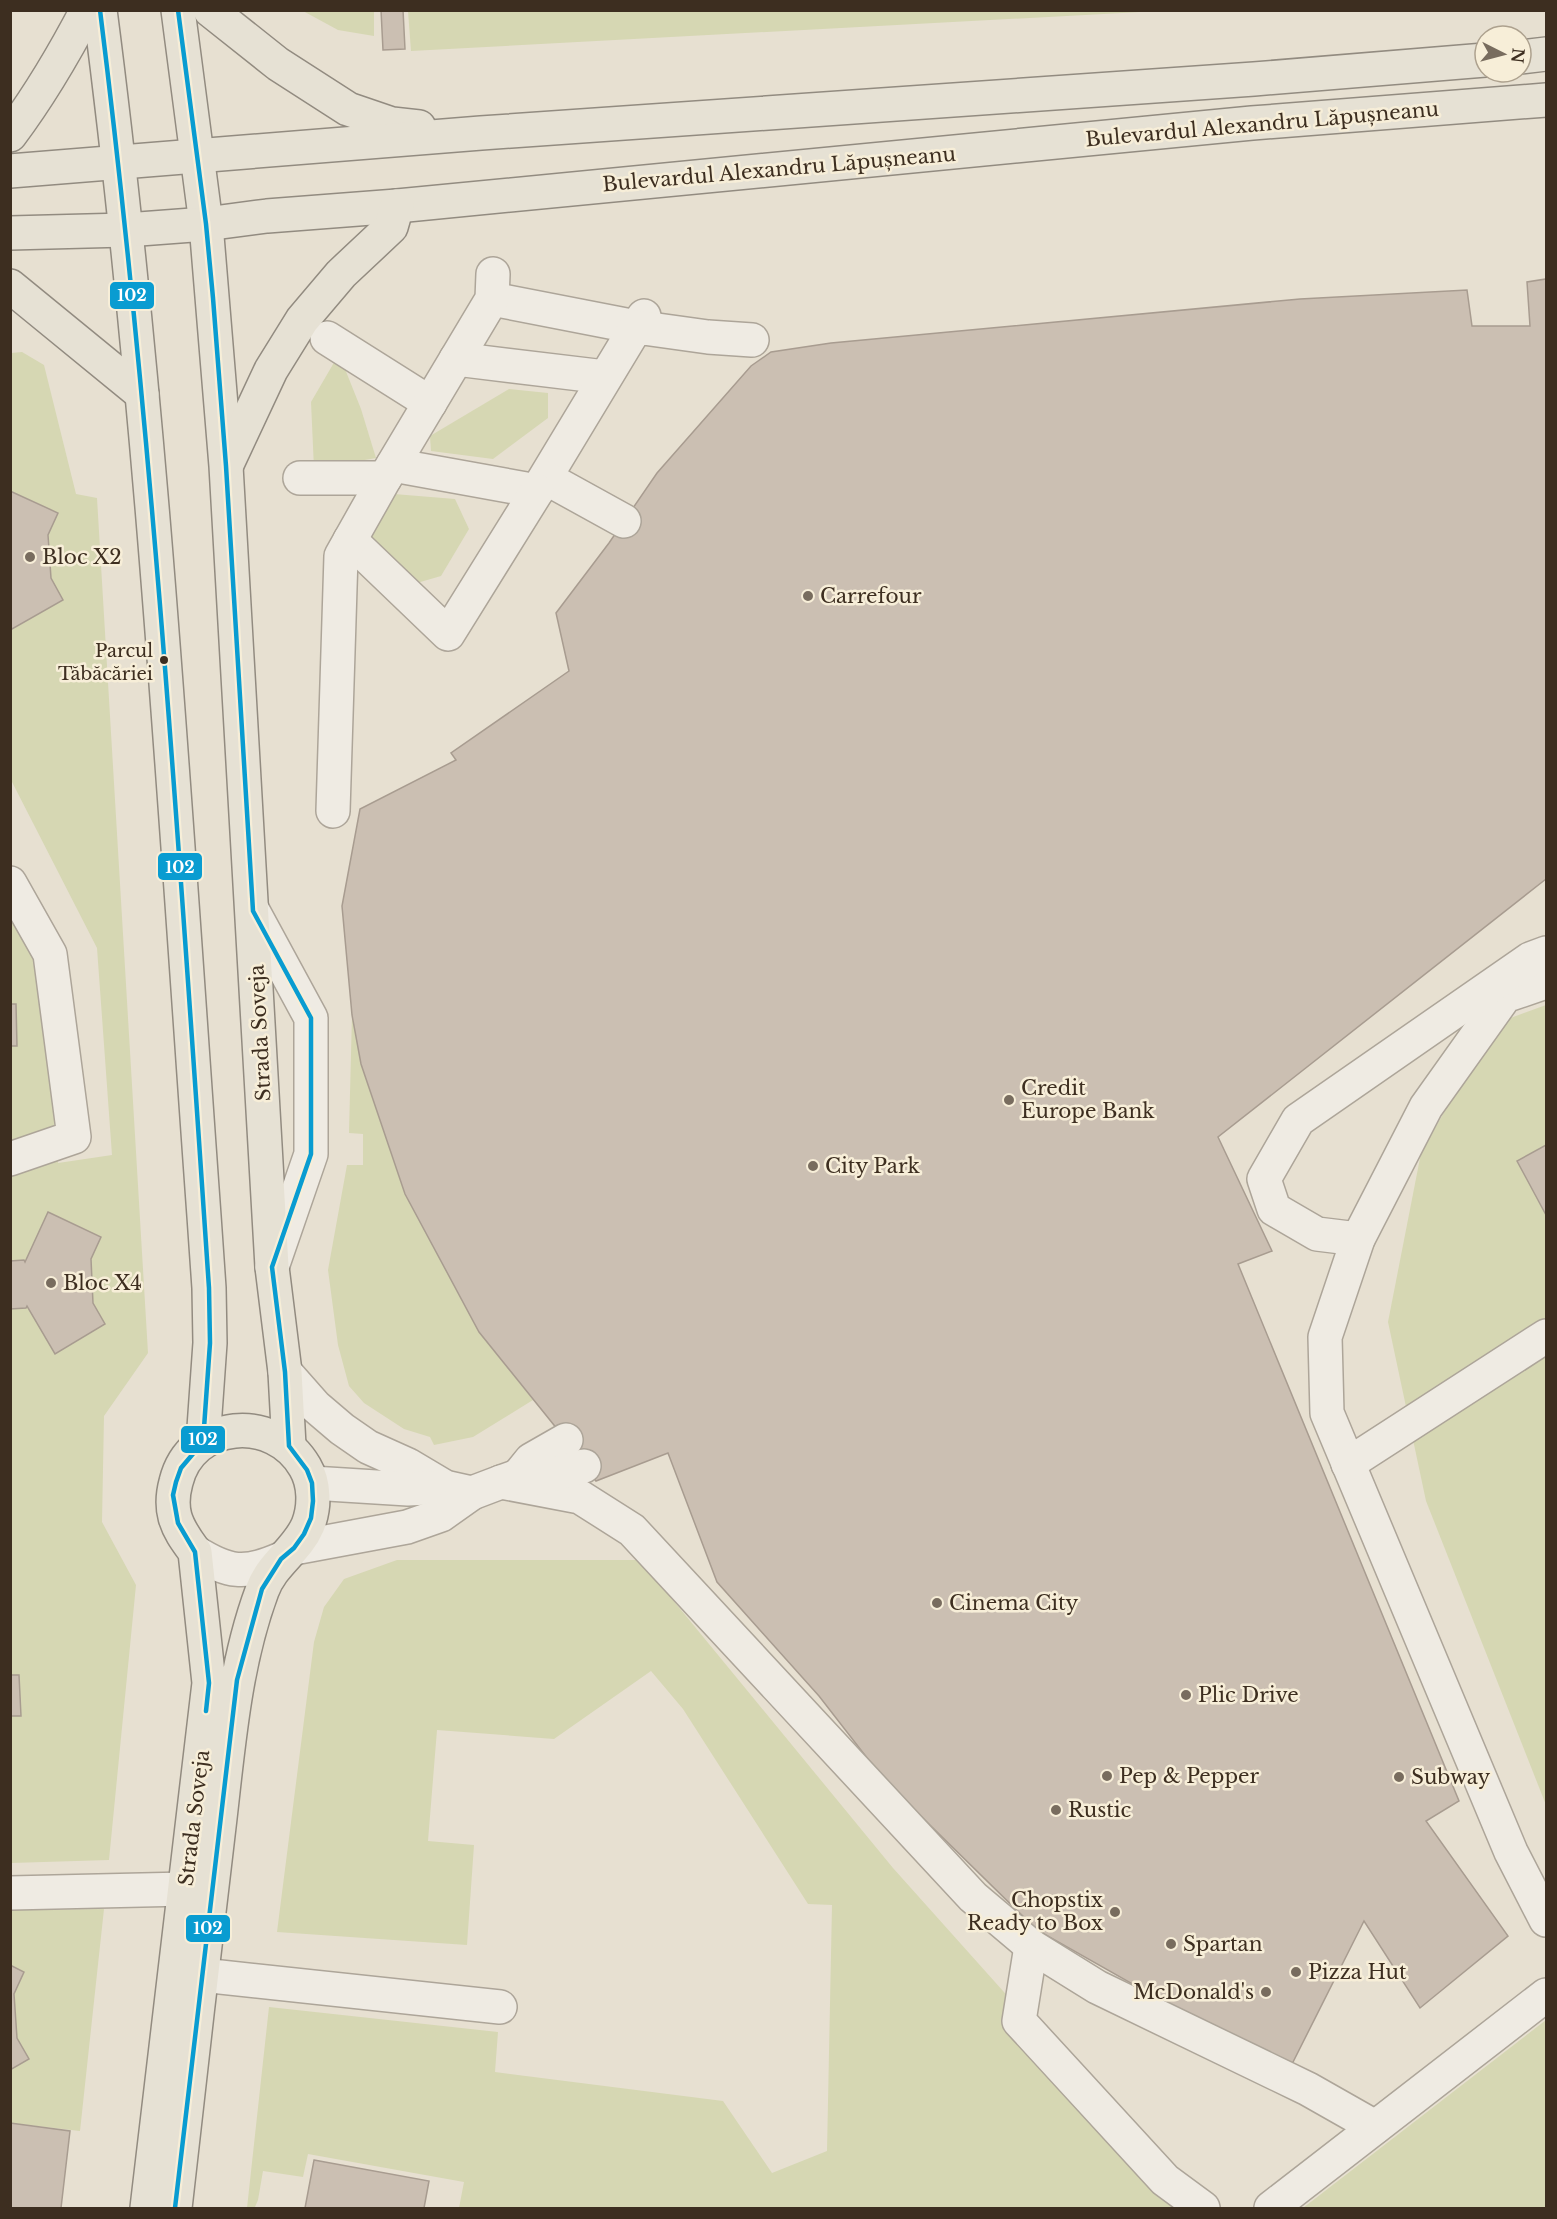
<svg xmlns="http://www.w3.org/2000/svg" width="1557" height="2219" font-family="'Libre Baskerville',serif">
  <style>
    .green { fill: #d6d7b3 }
    .building { fill: #cbbfb2; stroke: #a89c90; stroke-width: 1.5 }
    .lines { fill: none; stroke-linecap: round; stroke-linejoin: round }
    .minor-casing { stroke: #ada599; stroke-width: 36 }
    .major-casing { stroke: #928b80; stroke-width: 36 }
    .minor { stroke: #efebe3; stroke-width: 33 }
    .major { stroke: #e6e1d4; stroke-width: 33 }
    .bus-1-casing { stroke: #f7eed8; stroke-width: 9 }
    .bus-1 { stroke: #099cd1; stroke-width: 4.5 }
    .poi-dot { fill: #786c5e; stroke: #f7eed8; stroke-width: 2 }
    .bus-dot { fill: #3d2e20; stroke: #f7eed8; stroke-width: 2 }
    .labels { text-anchor: middle; stroke-width: 5; stroke-linejoin: round; paint-order: stroke }
    .bus-label { font-size: 18px; fill: #3d2e20; stroke: #f7eed8; text-anchor: end }
    .street-label { font-size: 20px; fill: #3d2e20; stroke: #f7eed8 }
    .poi-label { font-size: 20px; fill: #3d2e20; stroke: #f7eed8; text-anchor: start }
    .line-badge { stroke: #f7eed8; stroke-width: 2 }
    .badge-label { font-size: 16px; text-anchor: middle; font-weight: bold; fill: #fff }
  </style>
  <rect width="100%" height="100%" fill="#e7e0d1"/>
  <g class="green">
    <polygon points="303,11 374,11 374,36 338,30"/>
    <polygon points="408,11 408,10 1159,11 411,51"/>
    <polygon points="22,352 44,365 76,494 97,498 148,1353 104,1416 102,1522 136,1585 109,1860 11,1863 11,1716 21,1715 19,1675 10,1675 11,1309 25,1308 27,1306 55,1354 105,1324 93,1303 91,1259 101,1237 48,1212 25,1262 11,1261 10,1046 17,1045 16,1004 11,1004 11,913 40,967 58,1163 112,1155 97,948 11,780 10,626 13,629 62,600 51,578 48,535 58,513 11,491 11,353"/>
    <polygon points="339,354 361,409 376,458 314,469 311,402"/>
    <polygon points="509,389 548,393 548,418 493,459 431,451 430,436"/>
    <polygon points="394,494 455,499 469,529 441,576 410,585 362,536"/>
    <polygon points="1546,1005 1546,1805 1426,1501 1388,1322 1421,1153 1494,1024"/>
    <polygon points="352,1015 361,1064 405,1194 479,1332 533,1400 473,1437 434,1445 430,1437 404,1429 364,1403 349,1386 338,1345 328,1270 347,1165 363,1165 363,1134 349,1133"/>
    <polygon points="397,1560 640,1560 893,1868 1197,2208 459,2208 464,2182 308,2154 303,2177 263,2171 258,2200 255,2207 247,2208 269,2007 498,2032 495,2072 723,2101 772,2173 827,2151 832,1905 808,1904 683,1709 651,1671 554,1739 437,1730 428,1841 474,1845 467,1945 277,1932 314,1642 324,1607 344,1579"/>
    <polygon points="104,1909 80,2131 11,2123 10,2070 29,2059 17,2038 14,1994 24,1972 11,1965 11,1910"/>
    <polygon points="1546,2020 1546,2208 1303,2208"/>
  </g>
  <g class="building">
    <polygon points="381,10 403,10 405,49 383,50"/>
    <polygon points="1546,279 1546,879 1218,1137 1272,1251 1238,1264 1459,1801 1426,1821 1508,1936 1420,2008 1364,1921 1288,2072 1037,1930 885,1781 819,1696 717,1582 668,1453 596,1481 566,1440 479,1332 405,1194 361,1064 352,1015 342,906 360,809 456,760 451,753 569,671 556,613 609,543 657,473 751,366 771,352 831,343 1300,299 1467,290 1472,326 1530,326 1527,282"/>
    <polygon points="10,491 58,513 48,535 51,578 63,600 12,629 10,626"/>
    <polygon points="10,1004 16,1004 17,1046 10,1046"/>
    <polygon points="1546,1145 1546,1215 1517,1161"/>
    <polygon points="48,1212 101,1237 91,1259 93,1303 105,1324 55,1354 27,1306 26,1308 10,1309 10,1261 24,1260 25,1262"/>
    <polygon points="10,1675 19,1675 21,1716 10,1716"/>
    <polygon points="10,1965 24,1972 14,1994 17,2038 29,2059 10,2070"/>
    <polygon points="10,2123 70,2131 61,2208 10,2208"/>
    <polygon points="314,2160 429,2181 424,2208 305,2208"/>
  </g>
  <g class="lines">
    <g class="minor-casing">
      <g id="minor">
        <polyline points="492,299 636,327 644,316"/>
        <polyline points="327,338 430,403"/>
        <polyline points="456,359 605,377"/>
        <polyline points="393,465 537,491 636,327 708,337 752,340"/>
        <polyline points="300,478 385,478"/>
        <polyline points="546,478 624,521"/>
        <polyline points="350,540 448,634 537,491"/>
        <polyline points="333,811 341,556 385,478 492,299 493,274"/>
        <polyline points="10,883 50,954 74,1137 10,1159"/>
        <polyline points="253,911 311,1018 311,1154 272,1267"/>
        <polyline points="1546,982 1505,996 1426,1107 1358,1239 1325,1337 1327,1413 1511,1852 1546,1920"/>
        <polyline points="1358,1239 1317,1234 1274,1209 1264,1179 1298,1120 1530,959 1546,953"/>
        <polyline points="285,1372 315,1406 342,1429 368,1447 408,1465 445,1487 472,1493"/>
        <polyline points="1348,1464 1546,1336"/>
        <polyline points="518,1476 531,1460 566,1440"/>
        <polyline points="501,1482 580,1497 632,1530 973,1897 1031,1946 1097,1987 1308,2089 1375,2127"/>
        <polyline points="312,1483 408,1489 445,1487"/>
        <polyline points="294,1548 407,1527 441,1515 472,1493 501,1482 518,1476 540,1478 584,1466"/>
        <path d="M195,1552c33,21 50,23 86,7"/>
        <polyline points="10,1893 186,1889"/>
        <polyline points="1031,1946 1019,2021 1165,2180 1203,2208"/>
        <polyline points="202,1975 500,2007"/>
        <polyline points="1271,2208 1546,1995"/>
      </g>
    </g>
    <g class="major-casing">
      <g id="major">
        <path d="M100,10c52,401 75,804 104,1206l5,72 1,55 -7,99"/>
        <polyline points="178,10 206,224 226,466 272,1267 285,1372 289,1446"/>
        <polyline points="210,10 278,64 348,109 392,124 419,127"/>
        <polyline points="1521,57 1546,54"/>
        <path d="M10,135c30,-40 54,-81 77,-125"/>
        <polyline points="10,171 481,133 1254,79 1485,60"/>
        <polyline points="10,233 126,230 206,224 267,216 397,206 1252,123 1546,100"/>
        <polyline points="10,286 142,394"/>
        <polyline points="227,464 271,370 302,320 341,274 391,227 397,206"/>
        <path d="M147,2208l62,-525 -14,-131c-8,-11 -16,-21 -20,-35 -3,-11 -2,-24 1,-35 15,-62 98,-69 129,-15 10,17 10,40 3,58 -11,26 -36,38 -46,66 -29,78 -34,162 -44,244 -15,124 -29,249 -43,373"/>
      </g>
    </g>
    <use href="#minor" class="minor"/>
    <use href="#major" class="major"/>
    <g class="bus-1-casing">
      <g id="bus-1">
        <path d="M100,10c53,425 80,852 109,1278l1,55 -7,99 -22,26 -5,14 -3,13 5,28 17,29 14,131 -3,28"/>
        <polyline points="175,2208 237,1680 262,1589 281,1559 294,1548 304,1534 311,1518 313,1501 312,1483 307,1470 289,1446 285,1372 272,1267 311,1154 311,1018 253,911 226,466 213,298 206,224 178,10"/>
      </g>
    </g>
    <use href="#bus-1" class="bus-1"/>
  </g>
  <g class="poi-dot">
    <circle cx="30" cy="557" r="6"/>
    <circle cx="808" cy="596" r="6"/>
    <circle cx="1009" cy="1100" r="6"/>
    <circle cx="813" cy="1166" r="6"/>
    <circle cx="51" cy="1283" r="6"/>
    <circle cx="937" cy="1603" r="6"/>
    <circle cx="1186" cy="1695" r="6"/>
    <circle cx="1107" cy="1776" r="6"/>
    <circle cx="1399" cy="1777" r="6"/>
    <circle cx="1056" cy="1810" r="6"/>
    <circle cx="1115" cy="1912" r="6"/>
    <circle cx="1171" cy="1944" r="6"/>
    <circle cx="1296" cy="1972" r="6"/>
    <circle cx="1266" cy="1992" r="6"/>
  </g>
  <circle class="bus-dot" cx="164" cy="660" r="5"/>
  <g class="labels">
    <g class="bus-label">
      <text x="153" y="657">Parcul<tspan x="153" dy="23">Tăbăcăriei</tspan></text>
    </g>
    <g class="street-label">
      <text transform="translate(1262 124) rotate(-5)" y="7">Bulevardul Alexandru Lăpușneanu</text>
      <text transform="translate(779 169) rotate(-5)" y="7">Bulevardul Alexandru Lăpușneanu</text>
      <text transform="translate(260 1033) rotate(-93)" y="7">Strada Soveja</text>
      <text transform="translate(194 1818) rotate(-83)" y="7">Strada Soveja</text>
    </g>
    <g class="poi-label">
      <text x="42" y="564">Bloc X2</text>
      <text x="820" y="603">Carrefour</text>
      <text x="1021" y="1095">Credit<tspan x="1021" dy="23">Europe Bank</tspan></text>
      <text x="825" y="1173">City Park</text>
      <text x="63" y="1290">Bloc X4</text>
      <text x="949" y="1610">Cinema City</text>
      <text x="1198" y="1702">Plic Drive</text>
      <text x="1119" y="1783">Pep &amp; Pepper</text>
      <text x="1411" y="1784">Subway</text>
      <text x="1068" y="1817">Rustic</text>
      <text x="1103" y="1907" text-anchor="end">Chopstix<tspan x="1103" dy="23">Ready to Box</tspan></text>
      <text x="1183" y="1951">Spartan</text>
      <text x="1308" y="1979">Pizza Hut</text>
      <text x="1254" y="1999" text-anchor="end">McDonald's</text>
    </g>
  </g>
  <g class="line-badge">
    <rect x="109" y="281" width="46" height="29" rx="6" fill="#099cd1"/>
    <rect x="157" y="852" width="46" height="29" rx="6" fill="#099cd1"/>
    <rect x="180" y="1425" width="46" height="29" rx="6" fill="#099cd1"/>
    <rect x="185" y="1914" width="46" height="29" rx="6" fill="#099cd1"/>
  </g>
  <g class="badge-label">
    <text x="132" y="301">102</text>
    <text x="180" y="873">102</text>
    <text x="203" y="1445">102</text>
    <text x="208" y="1934">102</text>
  </g>
  <rect width="1557" height="2219" fill="none" stroke="#3d2e20" stroke-width="24"/>
  <g transform="translate(1503 54) rotate(96)"><circle r="28" fill="#f7eed8" stroke="#ada18e" stroke-width="1.5"/>
  <path d="M0-4.5L10 22L0 15L-10 22Z" fill="#786c5e"/>
  <text y="-9" font-size="16" font-weight="bold" text-anchor="middle" fill="#3d2e20">N</text>
  </g>
</svg>
